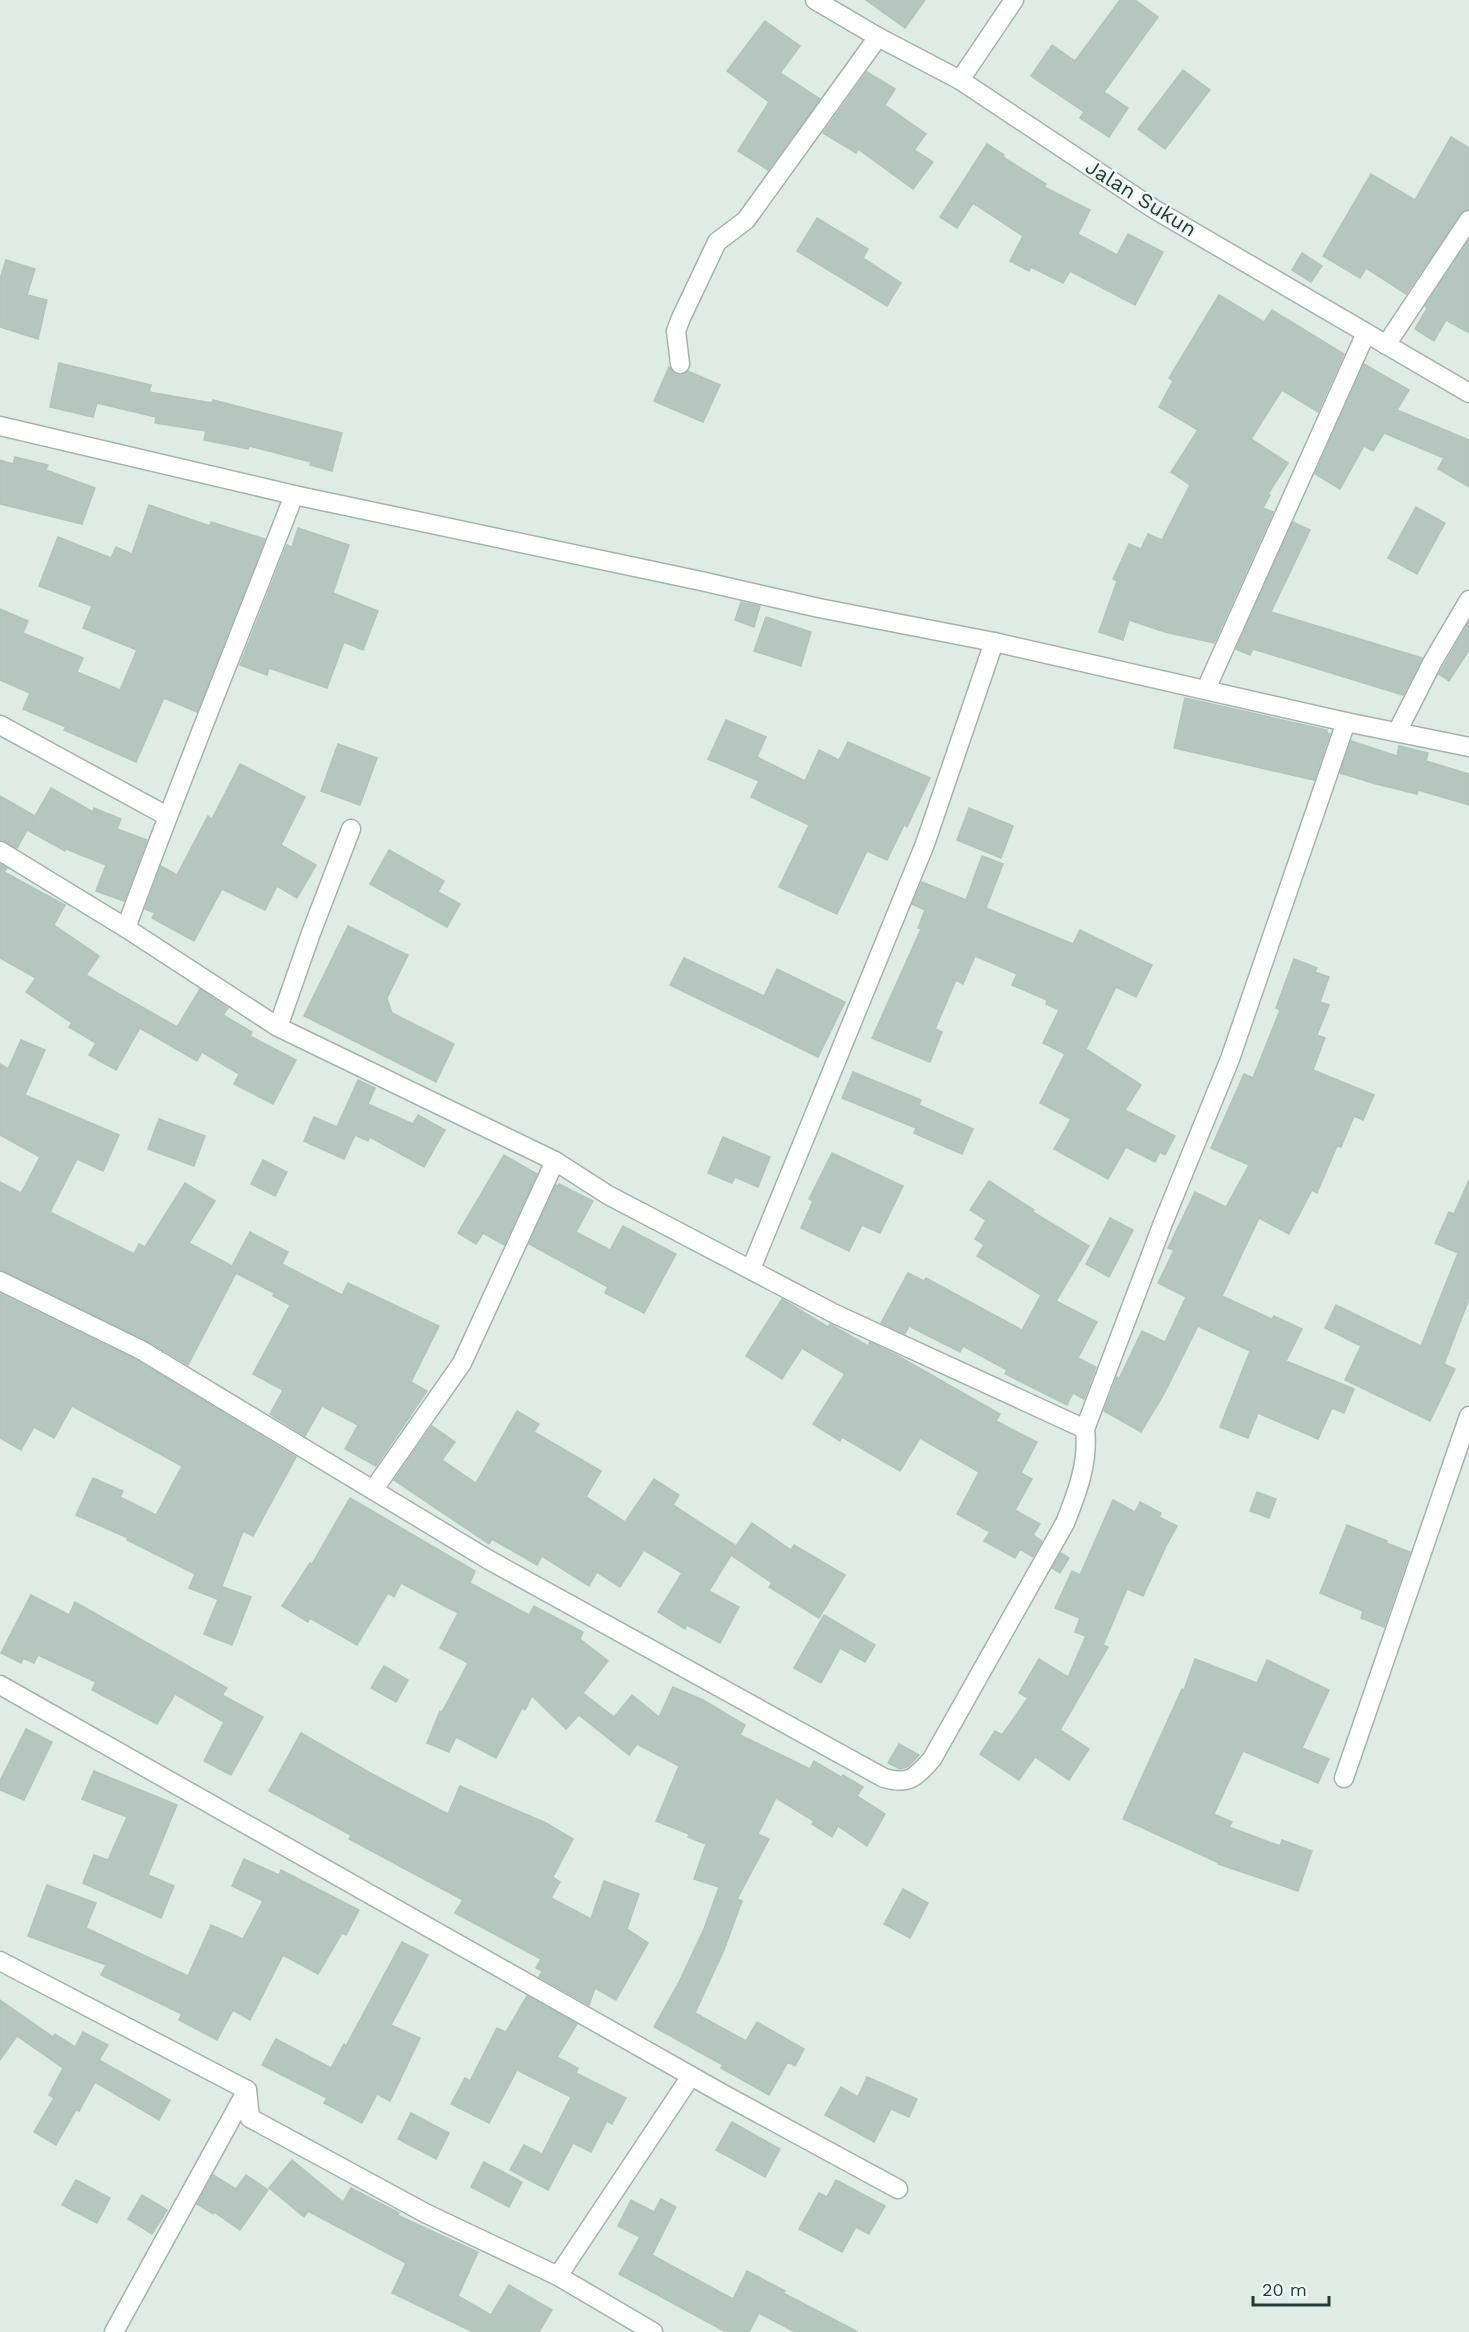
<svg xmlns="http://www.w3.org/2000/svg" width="1469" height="2332" font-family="'Work Sans',sans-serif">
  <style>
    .building { fill: #b4c6bf; stroke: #b1c5bd; stroke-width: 1.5 }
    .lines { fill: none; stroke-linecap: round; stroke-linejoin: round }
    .minor-casing { stroke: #a2b4ad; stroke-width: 21 }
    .minor { stroke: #fff; stroke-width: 18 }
    .labels { text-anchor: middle; stroke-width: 4.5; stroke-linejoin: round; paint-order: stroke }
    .street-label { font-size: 21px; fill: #1f3d35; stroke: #f0f8f4 }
  </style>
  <rect width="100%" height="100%" fill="#dfece6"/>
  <g class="building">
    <polygon points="866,0 925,0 905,28"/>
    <polygon points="1120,0 1135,0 1158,17 1104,92 1128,108 1109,137 1080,118 1084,112 1031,76 1052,45 1075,61"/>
    <polygon points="765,21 800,46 780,73 820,99 768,170 738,151 769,102 727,71"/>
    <polygon points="1183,70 1210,90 1165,149 1138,129"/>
    <polygon points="867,72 895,89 885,105 926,134 914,150 933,162 913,189 858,149 856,153 823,133"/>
    <polygon points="1451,137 1469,148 1469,209 1460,214 1406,294 1366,268 1360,278 1323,256 1371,174 1415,200"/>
    <polygon points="987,144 1004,155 1003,157 1046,184 1044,187 1090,210 1078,234 1117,255 1128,234 1163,252 1135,305 1070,271 1063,283 1031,267 1029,271 1010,261 1023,236 973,203 957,228 940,217"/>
    <polygon points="817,218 868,249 863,258 901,283 887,306 797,251"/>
    <polygon points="1469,240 1469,333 1446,320 1434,341 1415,329 1427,308 1425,306"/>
    <polygon points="1302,253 1322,266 1311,282 1292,270"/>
    <polygon points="6,260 35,269 27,295 47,300 38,339 0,327 0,279"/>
    <polygon points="1219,295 1264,322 1272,310 1344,354 1318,412 1282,390 1251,439 1288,463 1268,494 1270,495 1263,508 1273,512 1214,643 1165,632 1129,620 1123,640 1099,632 1117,581 1113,579 1129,544 1141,549 1148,534 1162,540 1190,485 1171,472 1198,430 1159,407 1173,381 1169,378"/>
    <polygon points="59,363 151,385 149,392 212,403 213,400 342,433 332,471 310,465 311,462 249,446 248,449 204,440 206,431 155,423 156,417 97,403 93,417 50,407"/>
    <polygon points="1364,364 1409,390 1397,410 1469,440 1469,487 1438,469 1444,458 1384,433 1373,451 1364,446 1340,489 1315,474"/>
    <polygon points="669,367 676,375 682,375 688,371 720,385 703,422 654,401"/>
    <polygon points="15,457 48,465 46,470 95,488 82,524 0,504 0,460 13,464"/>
    <polygon points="149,505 210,526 211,522 265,539 197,712 164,698 136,762 64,730 66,727 23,709 30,693 0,680 0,609 28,621 23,633 83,658 77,672 120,690 137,650 83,628 92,606 39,586 58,537 111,558 116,547 132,554"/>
    <polygon points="1416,507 1445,523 1417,574 1388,558"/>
    <polygon points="1293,522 1310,530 1271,612 1422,658 1403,695 1253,649 1250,655 1236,649"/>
    <polygon points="298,528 349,545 333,593 378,611 363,650 344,642 327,688 269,668 267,675 240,665 287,545 292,547"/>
    <polygon points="741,602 760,606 754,627 735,620"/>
    <polygon points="766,617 811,632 801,666 754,651"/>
    <polygon points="1469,622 1469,650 1449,681 1439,674"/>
    <polygon points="1185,698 1327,730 1327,733 1330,734 1314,780 1174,748"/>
    <polygon points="726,720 766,737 757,757 805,781 819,750 839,760 848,742 930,778 907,827 904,825 887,860 867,851 837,914 779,887 809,825 751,797 759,781 708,759"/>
    <polygon points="1351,741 1397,756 1399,746 1428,753 1426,761 1469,774 1469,805 1418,790 1417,794 1376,784 1340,773"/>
    <polygon points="338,744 377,758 360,805 321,791"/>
    <polygon points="240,764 305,797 281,845 316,865 297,898 277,886 265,910 222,889 194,941 152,918 155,913 145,909 161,866 177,875 208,816 212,819"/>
    <polygon points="51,788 93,812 94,808 121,819 117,829 147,840 124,901 96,891 106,865 66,849 65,851 27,830"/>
    <polygon points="0,796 35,816 17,848 0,840"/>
    <polygon points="969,808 1013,826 1001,858 957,840"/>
    <polygon points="389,850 444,881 438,892 460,904 447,927 370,884"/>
    <polygon points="982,856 1003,864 986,908 1073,944 1080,930 1152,965 1136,997 1116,987 1086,1049 1141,1085 1125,1110 1175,1136 1165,1155 1160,1152 1155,1162 1126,1147 1108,1179 1054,1149 1071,1119 1040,1103 1065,1054 1043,1043 1059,1010 1046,1004 1047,1000 1012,985 1017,974 975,956 963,984 956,980 935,1029 942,1032 930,1062 872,1038 921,929 918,928 925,910 912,904 922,882 966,900"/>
    <polygon points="0,864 7,868 4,872 65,905 54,925 99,956 86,975 177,1027 200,989 228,1008 223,1015 252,1032 250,1036 296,1060 273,1104 234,1084 239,1074 202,1052 197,1061 140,1028 116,1070 89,1055 96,1043 69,1027 72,1023 26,992 36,978 0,958"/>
    <polygon points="348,926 408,955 387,998 392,1013 454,1044 436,1082 304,1016"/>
    <polygon points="684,958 764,996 777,969 845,1002 818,1057 670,985"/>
    <polygon points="1294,959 1317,968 1315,972 1329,977 1320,1002 1329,1005 1317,1035 1325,1038 1313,1070 1374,1095 1363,1120 1354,1116 1341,1147 1337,1146 1317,1193 1312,1190 1289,1234 1259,1218 1222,1296 1272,1319 1274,1316 1302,1329 1286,1361 1354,1389 1344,1413 1332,1408 1318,1439 1258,1413 1248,1438 1220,1427 1250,1351 1198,1326 1164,1394 1141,1432 1104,1411 1117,1377 1119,1379 1142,1331 1165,1342 1186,1297 1158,1283 1174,1250 1168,1248 1195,1192 1226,1207 1249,1165 1211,1148 1244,1074 1253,1078 1280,1010 1276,1008"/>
    <polygon points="21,1040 45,1050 25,1095 119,1135 103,1171 77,1159 50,1212 134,1254 139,1244 145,1247 185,1183 215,1201 189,1243 232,1266 250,1232 288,1252 282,1264 342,1295 348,1283 439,1326 411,1382 427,1391 376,1466 345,1449 358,1425 322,1406 305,1436 270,1414 283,1390 253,1374 290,1305 273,1296 274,1293 236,1273 188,1365 146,1340 0,1270 0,1182 21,1193 40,1157 0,1135 0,1064 8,1069"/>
    <polygon points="853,1072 921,1100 919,1105 973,1129 962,1154 914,1133 916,1128 842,1098"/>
    <polygon points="358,1080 375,1088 368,1104 413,1124 418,1115 445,1130 424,1167 370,1137 368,1141 355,1135 344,1159 304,1141 314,1117 337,1127"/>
    <polygon points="159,1119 205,1136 194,1166 148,1149"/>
    <polygon points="723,1137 770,1157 758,1187 735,1177 732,1183 708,1173"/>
    <polygon points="832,1153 903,1186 880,1233 862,1225 849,1251 801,1228 813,1201 809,1199"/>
    <polygon points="504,1155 537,1174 504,1245 483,1233 476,1244 458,1233"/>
    <polygon points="263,1160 287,1172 275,1196 251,1184"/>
    <polygon points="1469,1180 1469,1299 1444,1364 1455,1369 1430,1421 1345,1380 1361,1346 1325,1328 1336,1305 1421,1346 1458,1253 1435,1243 1449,1212 1454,1214"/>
    <polygon points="989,1181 1034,1210 1033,1212 1089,1246 1056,1301 1097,1322 1078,1358 1096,1367 1084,1399 1073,1393 1067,1405 1005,1374 1007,1370 963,1346 960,1352 909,1326 905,1334 881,1323 908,1273 924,1281 926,1278 1022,1330 1041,1295 977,1256 984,1245 975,1239 986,1220 970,1210"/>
    <polygon points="559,1184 593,1201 576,1232 610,1250 623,1226 676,1254 644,1313 605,1293 608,1287 529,1244 556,1185 558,1186"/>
    <polygon points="1110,1218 1133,1230 1109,1277 1086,1264"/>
    <polygon points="0,1294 136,1360 296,1457 253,1536 243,1531 217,1599 189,1588 195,1574 127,1540 128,1538 76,1515 93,1478 123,1491 120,1497 156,1515 182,1466 72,1406 54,1438 34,1427 21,1450 0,1438"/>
    <polygon points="782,1299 828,1327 830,1324 868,1346 870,1342 898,1356 1000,1414 996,1421 1037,1442 1021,1473 1032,1479 1015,1510 1040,1524 1033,1535 1042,1541 1033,1557 1020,1549 1015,1558 984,1541 990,1532 957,1514 979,1472 920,1438 900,1471 842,1437 840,1441 813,1424 845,1374 802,1348 782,1379 746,1356"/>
    <polygon points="517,1411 539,1424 534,1432 601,1471 586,1497 625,1522 654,1479 679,1495 673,1505 736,1546 752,1523 791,1550 794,1545 845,1575 819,1618 769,1587 772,1583 731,1555 709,1591 739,1607 720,1643 687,1625 685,1629 658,1612 682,1573 644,1550 620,1587 597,1572 589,1586 542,1556 537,1565 492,1539 489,1544 394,1480 432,1426 455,1442 442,1460 476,1483"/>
    <polygon points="1257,1492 1276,1499 1269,1518 1250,1511"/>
    <polygon points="350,1498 475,1571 470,1583 529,1615 534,1606 583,1632 580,1639 608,1661 583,1693 614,1717 632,1695 659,1717 673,1687 703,1700 745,1725 740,1735 810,1769 814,1761 841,1777 843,1775 863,1787 857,1796 885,1814 867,1846 838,1826 832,1837 812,1824 814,1821 776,1798 758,1834 769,1839 737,1899 742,1901 724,1950 695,2013 746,2041 757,2022 804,2049 795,2066 788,2062 769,2095 721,2068 723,2065 654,2027 679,1982 704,1929 719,1887 694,1879 706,1844 688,1837 689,1834 656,1821 679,1766 637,1744 629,1755 579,1715 566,1729 532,1696 525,1710 522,1708 496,1758 456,1737 449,1752 427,1743 440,1711 442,1712 468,1663 440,1648 458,1613 401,1583 394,1597 388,1593 357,1645 310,1618 308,1622 282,1606 310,1563 312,1564"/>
    <polygon points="1113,1500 1135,1512 1140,1502 1161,1513 1159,1517 1177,1526 1166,1546 1143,1596 1127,1589 1103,1645 1108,1647 1060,1730 1089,1749 1069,1780 1035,1757 1019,1780 980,1754 995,1731 1002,1735 1028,1698 1019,1693 1039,1659 1068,1677 1086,1636 1075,1632 1080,1618 1055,1608 1072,1571 1080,1575"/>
    <polygon points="1347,1525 1387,1541 1386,1543 1410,1552 1384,1627 1361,1618 1363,1611 1320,1593"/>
    <polygon points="1061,1553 1069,1558 1060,1573 1052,1568"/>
    <polygon points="223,1587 251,1597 232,1645 204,1634"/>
    <polygon points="31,1595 69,1615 75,1602 227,1688 222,1695 263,1717 231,1775 204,1761 224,1722 175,1694 157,1724 92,1690 96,1682 38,1655 34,1663 23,1658 21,1663 1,1653"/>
    <polygon points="824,1615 875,1645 865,1662 840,1648 821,1683 794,1668"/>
    <polygon points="1195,1659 1257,1683 1267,1660 1329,1690 1302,1748 1329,1759 1318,1783 1243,1751 1214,1814 1232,1822 1229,1827 1280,1846 1282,1840 1312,1851 1298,1891 1218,1864 1219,1863 1123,1819 1182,1689 1184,1690"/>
    <polygon points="384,1666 408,1680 396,1702 371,1688"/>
    <polygon points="26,1729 52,1742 24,1800 0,1790 0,1781"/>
    <polygon points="301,1733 372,1774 448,1814 460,1786 546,1823 573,1839 553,1877 560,1882 551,1898 591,1919 604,1881 639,1894 627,1929 648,1943 616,2000 595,1988 589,2005 539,1977 542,1971 536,1968 541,1959 455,1913 463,1900 349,1839 351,1835 269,1791"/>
    <polygon points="899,1744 919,1755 909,1766 900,1769 888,1763"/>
    <polygon points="94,1771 177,1805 148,1875 174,1886 161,1918 83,1883 94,1855 108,1860 127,1817 82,1799"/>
    <polygon points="244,1859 279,1875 281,1870 359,1910 346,1935 342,1933 318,1974 283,1955 250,2020 233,2010 217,2040 179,2020 182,2014 101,1975 106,1965 28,1936 47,1885 96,1903 86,1928 188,1976 211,1925 243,1939 263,1901 232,1886"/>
    <polygon points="903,1889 928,1903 910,1938 884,1924"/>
    <polygon points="402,1942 428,1955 391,2025 420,2038 390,2101 377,2094 362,2123 324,2103 327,2098 262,2065 276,2039 331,2068 344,2044 346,2046"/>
    <polygon points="527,1996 577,2024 557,2057 578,2068 576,2073 626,2098 612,2124 607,2121 591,2152 573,2143 548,2190 510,2170 524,2145 542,2154 571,2097 517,2070 489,2123 451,2104 465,2078 470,2081 497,2028 506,2032"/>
    <polygon points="0,2000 53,2037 55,2034 75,2047 83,2032 108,2045 99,2060 170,2100 159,2120 95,2082 79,2111 76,2110 56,2145 34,2132 54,2098 49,2095 63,2068 17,2036 0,2060"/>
    <polygon points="867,2077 917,2099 909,2117 891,2109 874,2142 825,2115 841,2087 858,2097"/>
    <polygon points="411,2113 449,2133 436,2159 398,2139"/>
    <polygon points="732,2122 780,2149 765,2177 716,2150"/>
    <polygon points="292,2160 343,2202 351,2188 399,2213 397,2215 478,2252 458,2296 491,2315 509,2285 552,2310 539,2332 473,2332 392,2293 406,2263 308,2211 304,2217 269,2188"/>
    <polygon points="484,2162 522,2182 509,2207 471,2187"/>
    <polygon points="213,2175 236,2189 246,2175 268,2190 240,2230 214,2212 213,2214 197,2204"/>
    <polygon points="76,2180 110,2198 97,2223 62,2205"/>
    <polygon points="836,2180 885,2206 869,2234 856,2227 842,2252 799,2229 819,2193 827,2197"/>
    <polygon points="142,2195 167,2210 152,2234 128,2219"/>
    <polygon points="661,2199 676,2207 652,2255 733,2299 747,2271 785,2291 783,2293 858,2332 795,2332 759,2313 749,2332 726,2332 619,2274 640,2237 618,2226 631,2200 654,2212"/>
  </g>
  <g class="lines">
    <g class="minor-casing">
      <g id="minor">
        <polyline points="815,0 878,37 960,80 1154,209 1469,393"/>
        <polyline points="960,80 1014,0"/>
        <polyline points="1386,345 1469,220"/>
        <polyline points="680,364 676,331 681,318 717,242 746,220 878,37"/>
        <polyline points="0,426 294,495 701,581 819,608 994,642 1346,722 1469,747"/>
        <path d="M294,495c-56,145 -115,288 -168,433l152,99 277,134 53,34 227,119 250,115 78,-206 67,-164 116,-337"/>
        <polyline points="1206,689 1366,333"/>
        <polyline points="0,725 167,816"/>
        <polyline points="1397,732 1433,661 1469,600"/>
        <polyline points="0,851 126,928"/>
        <polyline points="278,1027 311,933 351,829"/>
        <polyline points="751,1269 925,844 994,642"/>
        <path d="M0,1281l141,69 348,210 395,218c25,7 31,0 48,-19l133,-236c12,-30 24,-61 20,-94"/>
        <polyline points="374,1489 462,1363 555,1161"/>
        <polyline points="0,1685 723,2094 898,2189"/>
        <polyline points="1344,1778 1469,1416"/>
        <polyline points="0,1961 247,2090 250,2118 425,2213 558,2276 653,2332"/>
        <polyline points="558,2276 691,2076"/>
        <polyline points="114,2332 247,2090"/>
      </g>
    </g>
    <use href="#minor" class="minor"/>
  </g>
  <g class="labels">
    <g class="street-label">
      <text transform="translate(1141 198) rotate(32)" y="7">Jalan Sukun</text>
    </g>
  </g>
  <path d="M1253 2296v9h76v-9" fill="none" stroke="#1f3d35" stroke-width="3"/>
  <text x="1262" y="2296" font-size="18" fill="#1f3d35" stroke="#f0f8f4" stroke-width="4.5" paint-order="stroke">20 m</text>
</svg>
